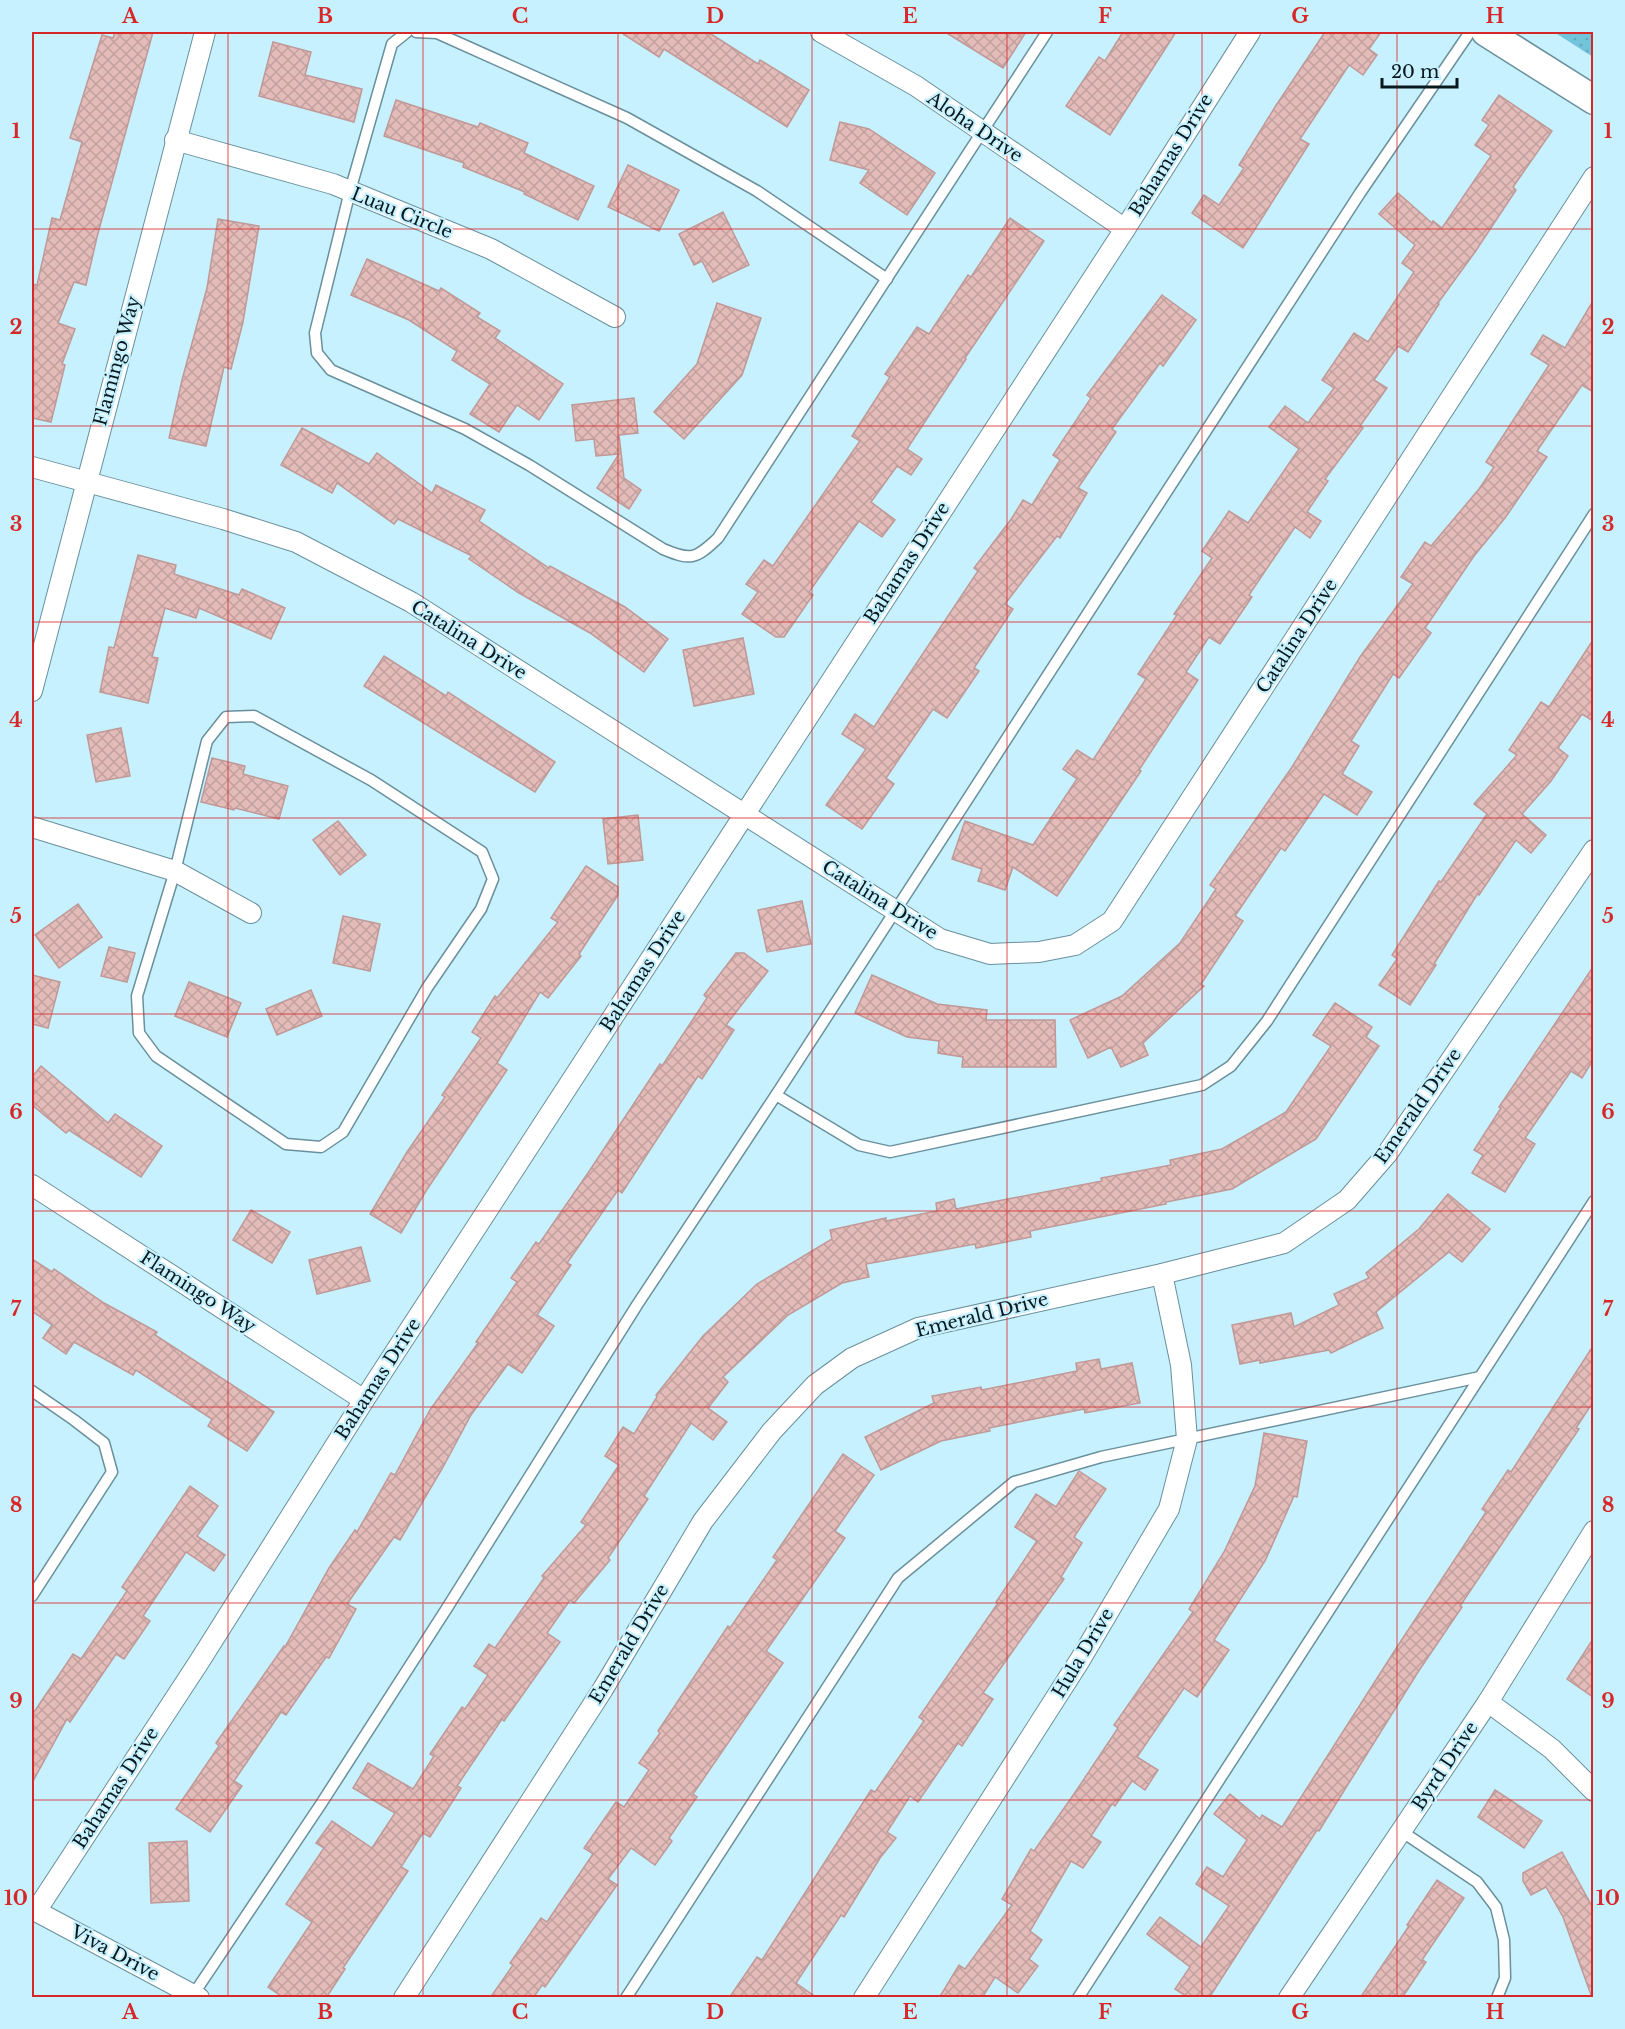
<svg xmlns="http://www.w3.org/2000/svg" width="1625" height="2029" font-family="'Libre Baskerville',serif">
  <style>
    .grass { fill: url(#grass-dots) }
    .building { fill: url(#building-cross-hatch); stroke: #bf9997; stroke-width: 1.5 }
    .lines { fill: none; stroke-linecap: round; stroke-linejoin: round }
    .lane-casing { stroke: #69909c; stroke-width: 13 }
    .street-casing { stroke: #69909c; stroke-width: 22 }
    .secondary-casing { stroke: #69909c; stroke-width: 31 }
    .lane { stroke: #fff; stroke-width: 10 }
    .street { stroke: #fff; stroke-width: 20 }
    .secondary { stroke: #fff; stroke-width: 28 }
    .grid { fill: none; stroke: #d62828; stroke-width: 1.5; stroke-opacity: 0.55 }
    .labels { text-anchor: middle; stroke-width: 4.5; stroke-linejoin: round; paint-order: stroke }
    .street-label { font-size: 18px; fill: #08181c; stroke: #c7f1fe }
    .neatline { fill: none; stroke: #d62828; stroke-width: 2 }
    .grid-label { font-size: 20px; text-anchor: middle; font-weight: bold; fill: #d62828 }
  </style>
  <defs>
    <pattern id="grass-dots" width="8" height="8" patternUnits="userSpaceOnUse" patternTransform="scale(1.5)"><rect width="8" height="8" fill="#72c4db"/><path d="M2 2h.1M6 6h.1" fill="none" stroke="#61a8bb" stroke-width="1.8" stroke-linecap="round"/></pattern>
    <pattern id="building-cross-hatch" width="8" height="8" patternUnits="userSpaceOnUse" patternTransform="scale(1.5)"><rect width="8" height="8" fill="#e3bbb9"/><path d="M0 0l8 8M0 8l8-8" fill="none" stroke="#c1a09e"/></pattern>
  </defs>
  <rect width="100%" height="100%" fill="#c7f1fe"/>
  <polygon class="grass" points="1554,32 1593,32 1593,57"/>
  <g class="building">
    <polygon points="115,32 153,32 97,237 86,285 74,282 58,323 75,329 62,364 65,365 51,422 32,418 32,284 37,285 52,218 60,220 82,142 70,138 102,35 113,38"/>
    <polygon points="620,32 708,32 758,64 760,60 809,90 787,127 664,49 659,57"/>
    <polygon points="945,32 1026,32 1003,68"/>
    <polygon points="1123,32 1176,32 1110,135 1066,106 1099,57 1105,61"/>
    <polygon points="1325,32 1381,32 1369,49 1377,55 1363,75 1349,65 1300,139 1309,144 1243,248 1192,213 1204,195 1219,205 1244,168 1239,165 1275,107"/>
    <polygon points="273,42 311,52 305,75 362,89 354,122 259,96"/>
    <polygon points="1499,95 1552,131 1513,187 1516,190 1475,252 1438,303 1439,304 1408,352 1398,346 1374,380 1387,388 1360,426 1363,428 1325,479 1328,481 1307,512 1321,521 1310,538 1295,527 1249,595 1252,597 1220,644 1209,637 1186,672 1198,680 1139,770 1141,771 1057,896 1013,867 1005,890 978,881 982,869 952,859 965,821 1033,845 1077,779 1063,769 1077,750 1093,760 1146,679 1138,674 1177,615 1174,614 1212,558 1202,551 1229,511 1248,523 1299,449 1269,427 1285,406 1308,423 1334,388 1322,380 1354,333 1368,342 1414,272 1402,263 1415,245 1379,214 1398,193 1432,223 1433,221 1442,228 1491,156 1475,145 1489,125 1482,120"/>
    <polygon points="396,100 478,127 480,123 528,143 524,153 594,186 578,220 524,194 525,192 463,167 464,163 384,136"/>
    <polygon points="840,122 869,129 935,173 907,215 860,183 869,170 830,160"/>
    <polygon points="628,165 679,190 659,231 608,207"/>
    <polygon points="723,212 749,265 713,282 702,261 694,265 679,234"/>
    <polygon points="1010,218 1044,241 965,358 966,359 907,449 922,459 911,475 897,466 871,502 895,520 882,537 859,521 809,592 813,595 784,637 776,637 742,614 758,592 746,584 764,560 773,566 860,441 852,436 890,377 885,374 917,327 929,334 968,275 971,277"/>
    <polygon points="218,219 259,226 243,322 231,369 224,367 206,446 169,438 182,380 207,288"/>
    <polygon points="367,259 439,291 441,288 480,313 477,317 500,331 495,338 563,384 539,420 517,405 499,432 470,414 490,384 452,360 457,351 409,320 351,295"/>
    <polygon points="1162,295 1196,320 1163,366 1160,363 1112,429 1116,432 1078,488 1087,493 1060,538 1057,536 1005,604 1013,609 974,668 979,671 947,718 933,709 886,778 894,784 862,829 826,805 866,749 842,734 855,714 874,727 978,571 974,568 1012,518 1023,500 1032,505 1060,460 1053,455 1091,398 1087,395"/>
    <polygon points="1593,301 1593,392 1582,385 1537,451 1547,457 1505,518 1474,556 1425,628 1431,633 1399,678 1393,674 1351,741 1359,746 1342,774 1372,792 1357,815 1324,794 1285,851 1281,848 1235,916 1243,921 1201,984 1204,986 1143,1043 1148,1055 1121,1067 1111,1047 1088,1058 1070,1020 1122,996 1180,943 1216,889 1210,885 1292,767 1360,657 1413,584 1401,577 1425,542 1431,546 1479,489 1494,467 1486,462 1549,365 1531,354 1543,335 1565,348"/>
    <polygon points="717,303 761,318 742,375 684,439 654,412 697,364"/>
    <polygon points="634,398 638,433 619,435 624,478 641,490 629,509 597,488 619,454 596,456 594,439 576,441 572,405"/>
    <polygon points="302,428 369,464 377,453 432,493 436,485 485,510 479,521 549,568 550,566 625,607 668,639 644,672 590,633 519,593 469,559 472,556 398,519 394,524 337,483 332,493 281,465"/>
    <polygon points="138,555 176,565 174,574 239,595 242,589 285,608 271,639 199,608 196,618 165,608 152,657 158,658 148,703 100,692 109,647 114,648"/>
    <polygon points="743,638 754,694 694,706 683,650"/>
    <polygon points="1593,640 1593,721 1582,714 1558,748 1568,756 1551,781 1522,814 1546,835 1531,853 1516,840 1479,895 1478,893 1434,964 1436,965 1410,1005 1379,985 1397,959 1392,955 1439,881 1441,882 1487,814 1474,804 1517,755 1509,750 1541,702 1549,707"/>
    <polygon points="384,656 446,696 448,692 555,762 535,792 364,686"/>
    <polygon points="121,728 130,776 96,782 87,735"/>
    <polygon points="212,758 245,766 243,774 288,786 279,819 235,808 234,810 201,802"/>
    <polygon points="638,815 643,860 608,864 603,819"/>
    <polygon points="338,821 366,855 340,875 313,840"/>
    <polygon points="586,866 618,887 618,895 579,954 581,956 548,998 540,992 497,1063 507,1070 426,1191 401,1233 370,1214 407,1152 445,1097 442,1095 481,1038 472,1032 495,996 497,998 558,922 551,918"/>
    <polygon points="802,901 811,944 767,952 758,910"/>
    <polygon points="78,904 102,937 59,968 35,935"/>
    <polygon points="343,916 380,924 370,971 333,963"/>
    <polygon points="109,947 135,953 127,982 101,976"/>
    <polygon points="736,953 744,953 768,971 726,1025 734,1030 702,1079 698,1076 622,1193 618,1190 567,1263 571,1265 537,1315 554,1326 522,1373 508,1364 471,1415 442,1469 400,1540 394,1537 347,1604 356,1609 329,1658 326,1657 286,1715 281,1712 234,1781 242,1786 210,1832 176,1809 219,1746 216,1743 284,1646 285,1647 329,1568 355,1530 357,1532 391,1473 395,1475 430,1410 478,1343 476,1342 517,1282 511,1278 536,1242 539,1244 590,1170 660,1064 662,1066 707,998 704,995"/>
    <polygon points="1593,967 1593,1060 1582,1078 1571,1071 1525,1138 1535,1144 1505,1192 1472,1173 1483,1155 1474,1150 1501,1108 1499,1107"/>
    <polygon points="32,975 60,982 48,1028 32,1024"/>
    <polygon points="872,975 937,1004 987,1010 986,1020 1055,1020 1056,1067 962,1067 963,1057 938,1053 939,1041 907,1037 855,1013"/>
    <polygon points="189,982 241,1003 227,1037 175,1016"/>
    <polygon points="311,990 322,1016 277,1035 266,1009"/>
    <polygon points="1335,1003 1372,1027 1366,1037 1379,1046 1316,1139 1232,1189 1166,1202 1166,1204 1030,1231 1031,1237 976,1248 975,1244 866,1264 869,1277 842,1283 788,1315 723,1377 728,1382 708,1408 727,1422 713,1440 691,1423 644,1496 648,1499 608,1558 610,1560 574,1603 570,1600 547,1633 560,1642 504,1721 502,1719 457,1786 461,1788 430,1837 423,1833 401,1867 408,1871 343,1968 345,1969 326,1998 284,1998 268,1987 312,1922 286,1904 324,1848 316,1843 332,1821 372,1848 395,1813 353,1788 368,1763 413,1789 434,1756 430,1754 462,1707 465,1709 488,1675 474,1666 489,1644 495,1648 544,1578 542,1576 586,1525 581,1522 619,1465 605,1456 623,1427 634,1434 657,1397 656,1395 703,1336 757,1284 832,1239 830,1230 886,1218 886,1221 937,1211 936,1203 954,1199 956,1209 1102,1181 1101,1178 1171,1165 1170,1160 1222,1149 1286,1112 1331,1046 1313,1035"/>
    <polygon points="41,1066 108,1123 115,1114 162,1146 141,1177 69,1130 66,1133 32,1105 32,1077"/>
    <polygon points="1448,1194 1490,1229 1462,1262 1449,1252 1376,1312 1383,1328 1331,1353 1329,1350 1260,1363 1260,1360 1240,1364 1232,1325 1291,1313 1294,1327 1339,1305 1334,1294 1369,1278 1366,1273 1419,1229"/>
    <polygon points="251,1210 290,1232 272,1263 233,1240"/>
    <polygon points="361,1247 370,1281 317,1294 309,1260"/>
    <polygon points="32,1259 52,1272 54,1269 104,1303 157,1332 155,1335 274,1412 247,1451 208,1426 212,1419 136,1370 133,1375 74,1342 66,1354 43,1338 52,1325 32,1311"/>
    <polygon points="1593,1346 1593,1402 1576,1428 1579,1429 1460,1606 1462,1607 1418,1672 1319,1831 1317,1830 1209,1998 1189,1998 1175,1989 1190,1967 1147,1934 1160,1917 1201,1947 1229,1906 1196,1884 1207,1867 1223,1877 1247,1840 1214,1814 1230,1794 1260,1819 1262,1815 1282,1827 1397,1647 1486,1512 1482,1509 1508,1470 1511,1472"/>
    <polygon points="1099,1359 1101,1369 1132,1363 1140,1403 1085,1413 1084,1409 989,1428 990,1431 941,1441 881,1470 865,1437 934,1403 932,1396 981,1387 982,1390 1077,1371 1076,1363"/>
    <polygon points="1264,1433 1307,1441 1297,1497 1294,1496 1265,1561 1214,1640 1229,1650 1197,1697 1184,1688 1137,1757 1158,1770 1145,1790 1132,1781 1115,1806 1112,1804 1091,1836 1101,1842 1083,1868 1071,1861 1030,1931 1042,1940 1029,1959 1038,1966 1018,1993 995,1977 982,1998 939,1998 959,1965 965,1969 1012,1905 1002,1899 1031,1849 1034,1851 1074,1794 1118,1728 1114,1725 1193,1612 1189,1609 1224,1552 1255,1486"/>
    <polygon points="843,1454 874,1475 835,1531 845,1538 766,1651 783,1663 693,1794 697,1797 669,1838 672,1841 655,1865 631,1848 608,1879 617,1885 545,1987 542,1985 533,1998 490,1998 513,1965 510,1963 541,1918 547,1922 593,1854 584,1848 616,1802 624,1807 649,1770 639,1763 660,1733 658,1731 728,1626 730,1628 777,1560 773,1557"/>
    <polygon points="1079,1471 1106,1489 1074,1537 1082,1543 1061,1577 1064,1579 983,1693 993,1699 962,1746 958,1743 918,1802 910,1796 887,1832 896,1838 880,1858 844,1917 841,1915 796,1983 817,1998 729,1998 757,1957 762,1960 871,1790 875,1792 924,1721 919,1717 998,1603 996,1602 1037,1541 1015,1527 1036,1494 1056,1507"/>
    <polygon points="190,1486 218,1506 197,1536 225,1555 214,1571 186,1552 143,1616 150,1621 124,1659 116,1654 70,1722 67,1719 32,1783 32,1715 73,1654 81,1659 127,1591 122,1587"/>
    <polygon points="1593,1639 1593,1697 1567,1679"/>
    <polygon points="1495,1790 1542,1821 1524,1848 1478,1817"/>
    <polygon points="187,1841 189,1901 151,1903 149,1843"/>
    <polygon points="1562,1852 1593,1908 1593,1994 1591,1995 1563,1917 1546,1887 1531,1895 1523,1881 1523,1873"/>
    <polygon points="1437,1880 1464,1898 1422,1960 1426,1962 1402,1998 1360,1998 1409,1926 1407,1925"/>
  </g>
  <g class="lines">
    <g class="lane-casing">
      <g id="lane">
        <path d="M407,32l-15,12 -42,147 -35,142 2,20 14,17 134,59 64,36 134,84c28,12 33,10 55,-11l329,-506"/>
        <polyline points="416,32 437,33 627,118 757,191 887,279"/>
        <polygon points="254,716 371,780 482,852 493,879 481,909 427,988 343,1132 321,1147 286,1144 156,1056 139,1033 137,996 175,871 207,741 226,717"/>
        <polyline points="776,1095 859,1145 890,1152 1202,1085 1231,1066 1267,1021 1594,514"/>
        <polyline points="32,1391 74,1420 104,1443 112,1472 32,1596"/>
        <polyline points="1401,1831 1477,1882 1496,1907 1504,1940 1505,1978 1497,1998"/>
        <polyline points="191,1998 321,1804 447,1608 637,1305 776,1095 1360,193 1470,32"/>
        <polyline points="626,1998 898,1578 1014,1482 1101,1457 1480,1377"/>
        <polyline points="1078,1998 1594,1201"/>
      </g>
    </g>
    <g class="street-casing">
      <g id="street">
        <polyline points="821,32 916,86 1125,229"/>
        <polyline points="175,140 333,184 491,249 615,317"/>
        <polyline points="32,467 223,519 296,542 411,602 940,939 990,954 1039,952 1075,945 1112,921 1594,177"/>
        <polyline points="32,691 205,32"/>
        <polyline points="32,827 175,871 251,913"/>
        <polyline points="32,1185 364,1400"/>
        <polyline points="1488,1702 1552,1749 1594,1791"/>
        <polyline points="32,1909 199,1998"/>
        <polyline points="36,1911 199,1662 364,1400 1125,229 1250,32"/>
        <polyline points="404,1998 603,1689 703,1521 772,1431 815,1385 852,1358 918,1328 1162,1274 1284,1243 1347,1200 1387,1154 1594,850"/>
        <polyline points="864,1998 1080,1660 1169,1509 1187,1439 1181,1365 1162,1274"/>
        <polyline points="1289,1998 1488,1702 1594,1531"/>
      </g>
    </g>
    <g class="secondary-casing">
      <polyline id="secondary" points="1486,32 1594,100"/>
    </g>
    <use href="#lane" class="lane"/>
    <use href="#street" class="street"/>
    <use href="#secondary" class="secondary"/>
  </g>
  <path class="grid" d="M228,32v1966M423,32v1966M618,32v1966M812,32v1966M1007,32v1966M1202,32v1966M1397,32v1966M32,229h1562M32,426h1562M32,622h1562M32,818h1562M32,1014h1562M32,1211h1562M32,1407h1562M32,1603h1562M32,1800h1562"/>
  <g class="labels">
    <g class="street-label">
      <text transform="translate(975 127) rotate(34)" y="6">Aloha Drive</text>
      <text transform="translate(1171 155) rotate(-58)" y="6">Bahamas Drive</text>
      <text transform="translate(402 213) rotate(22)" y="6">Luau Circle</text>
      <text transform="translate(117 361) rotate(-75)" y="6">Flamingo Way</text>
      <text transform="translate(907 563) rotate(-57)" y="6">Bahamas Drive</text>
      <text transform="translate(1297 636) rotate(-57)" y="6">Catalina Drive</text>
      <text transform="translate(469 640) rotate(32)" y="6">Catalina Drive</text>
      <text transform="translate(880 900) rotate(32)" y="6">Catalina Drive</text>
      <text transform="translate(643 971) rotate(-57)" y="6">Bahamas Drive</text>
      <text transform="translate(1418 1106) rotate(-55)" y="6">Emerald Drive</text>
      <text transform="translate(198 1292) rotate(33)" y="6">Flamingo Way</text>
      <text transform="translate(982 1315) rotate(-14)" y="6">Emerald Drive</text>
      <text transform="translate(378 1379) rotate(-57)" y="6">Bahamas Drive</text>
      <text transform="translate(629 1644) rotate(-59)" y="6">Emerald Drive</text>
      <text transform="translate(1083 1653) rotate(-59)" y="6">Hula Drive</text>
      <text transform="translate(1445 1766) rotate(-56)" y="6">Byrd Drive</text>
      <text transform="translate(116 1788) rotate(-57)" y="6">Bahamas Drive</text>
      <text transform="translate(115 1953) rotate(28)" y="6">Viva Drive</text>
    </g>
  </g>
  <rect width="1625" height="2029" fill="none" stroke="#c7f1fe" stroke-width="66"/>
  <path d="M1382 78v9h75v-9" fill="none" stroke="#08181c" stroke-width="3"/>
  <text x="1391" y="78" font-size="18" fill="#08181c" stroke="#c7f1fe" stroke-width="4.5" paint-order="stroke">20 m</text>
  <rect x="33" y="33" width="1559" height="1963" class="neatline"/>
  <g class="grid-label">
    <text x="130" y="23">A</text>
    <text x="325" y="23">B</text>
    <text x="520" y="23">C</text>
    <text x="715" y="23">D</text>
    <text x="910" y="23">E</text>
    <text x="1105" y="23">F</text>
    <text x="1300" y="23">G</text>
    <text x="1495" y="23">H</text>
    <text x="16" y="138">1</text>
    <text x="1608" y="138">1</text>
    <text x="16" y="334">2</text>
    <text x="1608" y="334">2</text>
    <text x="16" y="531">3</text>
    <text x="1608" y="531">3</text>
    <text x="16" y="727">4</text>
    <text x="1608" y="727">4</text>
    <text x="16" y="923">5</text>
    <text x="1608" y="923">5</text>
    <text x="16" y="1119">6</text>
    <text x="1608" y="1119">6</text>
    <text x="16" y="1316">7</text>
    <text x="1608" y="1316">7</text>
    <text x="16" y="1512">8</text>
    <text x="1608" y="1512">8</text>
    <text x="16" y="1708">9</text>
    <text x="1608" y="1708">9</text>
    <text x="16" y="1905">10</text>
    <text x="1608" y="1905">10</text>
    <text x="130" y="2019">A</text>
    <text x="325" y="2019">B</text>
    <text x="520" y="2019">C</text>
    <text x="715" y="2019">D</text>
    <text x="910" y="2019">E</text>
    <text x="1105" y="2019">F</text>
    <text x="1300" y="2019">G</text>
    <text x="1495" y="2019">H</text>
  </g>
</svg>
